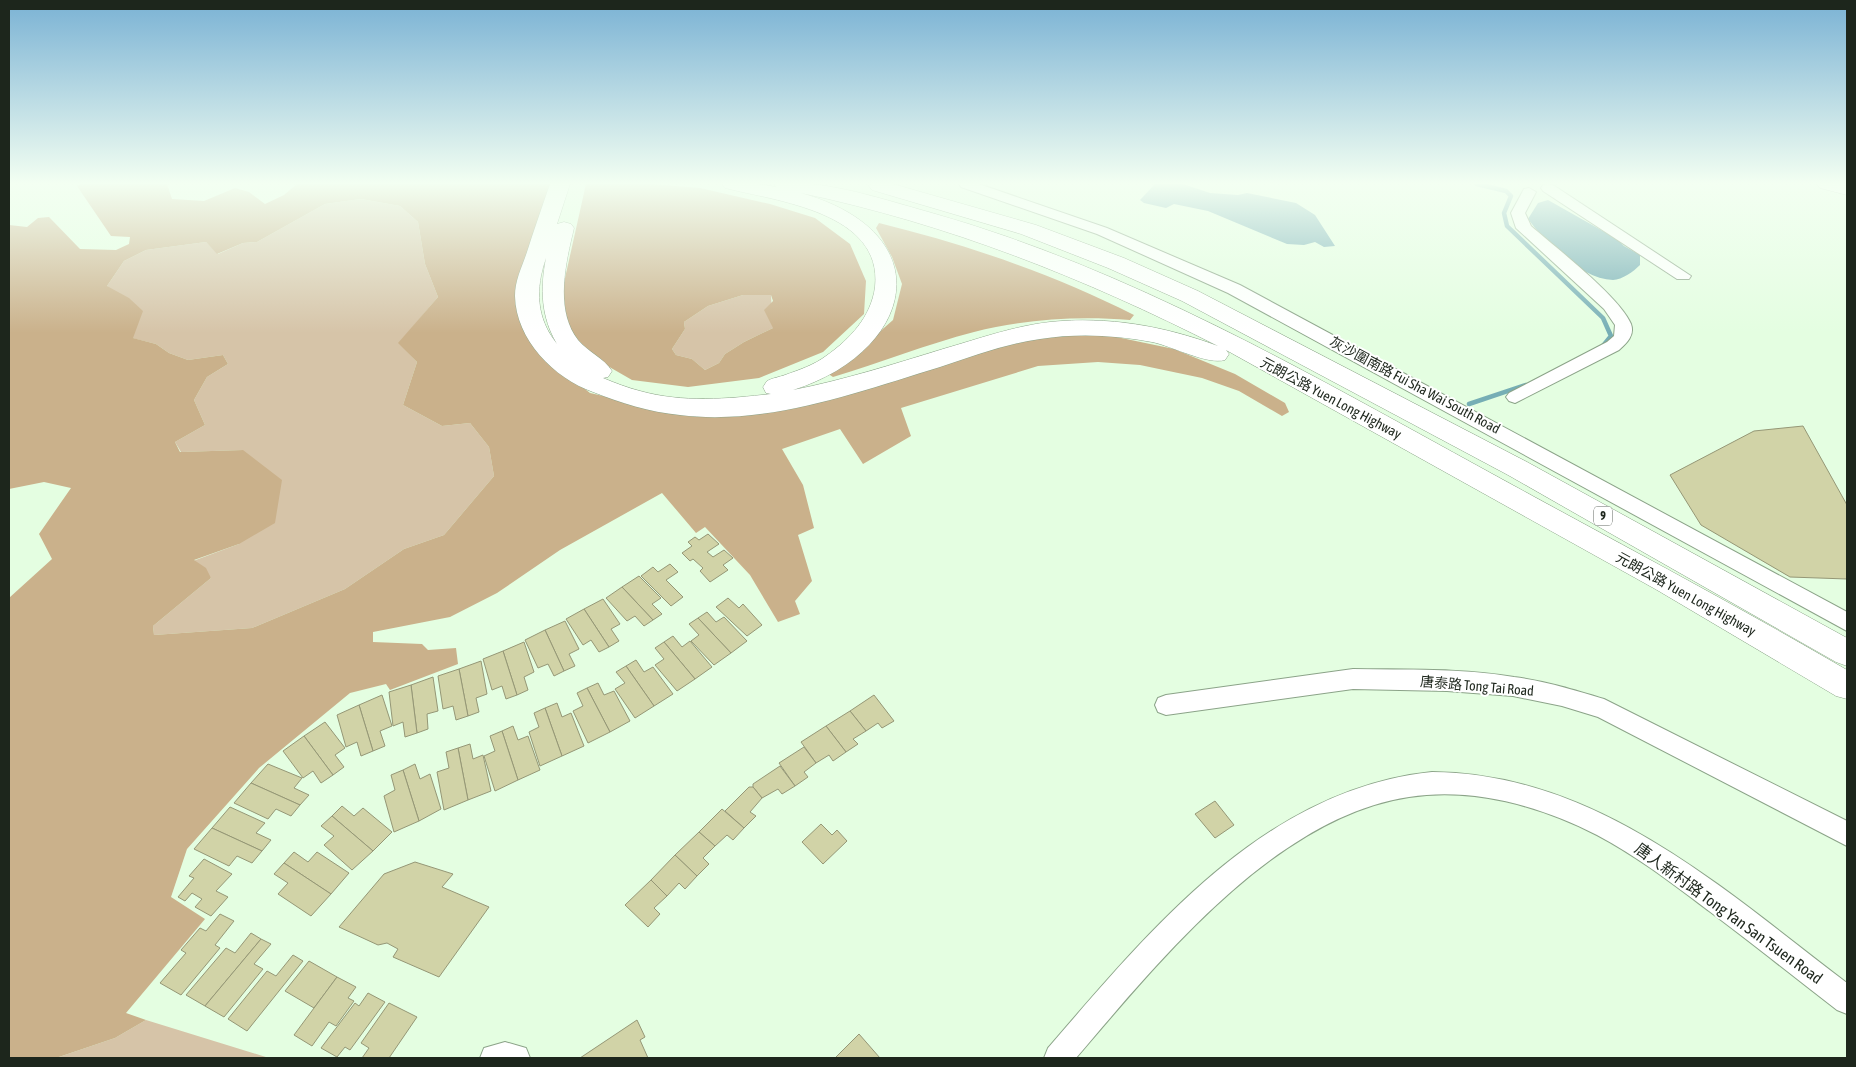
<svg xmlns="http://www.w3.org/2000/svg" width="1856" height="1067" font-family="'Asap Condensed','Noto Sans TC',sans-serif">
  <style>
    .green { fill: #d6c4a8 }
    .forest { fill: #cab18b; fill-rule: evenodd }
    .water { fill: #76aeb5 }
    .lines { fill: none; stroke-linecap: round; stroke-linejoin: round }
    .stream { stroke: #76aeb5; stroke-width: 4.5 }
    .building { fill: #d1d3a7; stroke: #959776 }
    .street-casing { stroke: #8ba388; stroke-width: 2 }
    .primary-casing { stroke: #8ba388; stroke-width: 1 }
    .highway-casing { stroke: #8ba388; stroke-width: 1 }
    .street { fill: #fff; fill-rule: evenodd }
    .primary { fill: #fff; fill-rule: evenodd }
    .highway { fill: #fff; fill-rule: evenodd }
    .labels { text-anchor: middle; stroke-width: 4; stroke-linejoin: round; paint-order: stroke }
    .shield { fill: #fff; stroke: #616760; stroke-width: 1 }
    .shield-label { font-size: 12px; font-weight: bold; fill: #1d261c }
    .street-label { font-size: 14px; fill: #1d261c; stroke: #fff }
    .near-street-label { font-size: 16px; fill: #1d261c; stroke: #fff }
  </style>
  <rect width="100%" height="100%" fill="#e4fee1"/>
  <g class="green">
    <polygon points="361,199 400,206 418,222 425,264 438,297 399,343 417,362 403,405 442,426 470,423 489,447 494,476 444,535 404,549 345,589 252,628 154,635 153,626 211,578 193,561 239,544 243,450 181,452 175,442 205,425 194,400 207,377 228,364 223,355 188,360 169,353 156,344 132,338 107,286 124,261 146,250 206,242 218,254 243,243 257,242 325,204"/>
    <polygon points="743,295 771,295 773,328 744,342 725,354 719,363 705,370 692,359 676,355 672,349 685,329 684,322 708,306"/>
    <polygon points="146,1020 269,1058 56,1058 115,1038"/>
  </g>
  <g class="forest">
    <path d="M81,184h86l5,15 32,2 31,-13 14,4 16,12 19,-9 13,-11h258l-24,64 6,103 53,42 57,13 71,2 327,-72 62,-1 67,14 61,25 50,29 4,9 -7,4 -43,-25 -37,-13 -62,-13 -42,-3 -60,4 -137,42 10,28 -48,28 -23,-35 -58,20 21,36 11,43 -16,7 14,46 -17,20 5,13 -22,8 -28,-47 -45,-48 -9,6 -34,-40 -102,57 -63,43 -47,24 -77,15v10l49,2 6,6 28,-2 2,16 -68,26 -4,-6 -36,9 -91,75 -72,81 -16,48 34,22 -79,94 20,7 -31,18 -59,20h-47v-460l43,-39 -13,-25 32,-46 -27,-6 -35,7v-264l18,2 11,-9 11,-1 31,32 36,1 13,-6 1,-7 -19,-1 -34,-50zM361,199l39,7 18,16 7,42 13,33 -40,46 19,19 -14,43 39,21 28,-3 19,24 5,29 -50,59 -40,14 -59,40 -93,39 -98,7 -1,-9 58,-48 -5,-10 -12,-8 45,-16 36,-21 7,-43 -39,-30 -63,2 -5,-10 30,-17 -11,-25 13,-23 21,-13 -5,-9 -35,5 -19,-7 -13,-9 -23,-6 10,-27 -14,-13 -22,-12 17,-25 22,-11 60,-8 11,12 26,-11 14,-1 68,-38z"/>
    <path d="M586,184h65l49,4 70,16 45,14 35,26 16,37 -2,33 -41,38 -64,26 -71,9 -56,-7 -40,-23 -26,-32 -3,-38zM743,295h28l2,6 -9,9 9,18 -29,14 -19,12 -6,9 -14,7 -13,-11 -16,-4 -4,-6 13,-20 -1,-7 24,-16z"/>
    <path d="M879,223c89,22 174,51 255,92l-4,5c-52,-4 -105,-1 -156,12 -47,12 -94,31 -141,45l-6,-4 32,-23 34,-30 9,-36 -10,-27 -16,-29z"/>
  </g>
  <g class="water">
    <polygon points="1155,184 1183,184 1210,193 1238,195 1247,193 1296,203 1315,215 1335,246 1324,247 1315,242 1304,245 1287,244 1208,211 1174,204 1166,208 1144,203 1140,200"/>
    <path d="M1548,200l69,39 7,7 16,9v10c-6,6 -18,15 -27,15 -32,-1 -67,-37 -85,-61l10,-16z"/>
  </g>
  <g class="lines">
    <g class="stream">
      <polyline points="1477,184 1506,191 1511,196 1504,213 1507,226 1603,318 1611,336 1602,347"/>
      <polyline points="1469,404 1526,385"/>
    </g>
  </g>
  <g class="building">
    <polygon points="1803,426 1847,505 1847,579 1790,577 1701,525 1670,475 1754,431"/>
    <polygon points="708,534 719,544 707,552 713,557 724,550 733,558 723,565 728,570 710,582 700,571 703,568 693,559 690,561 682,553 692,546 688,542 695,537 699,540"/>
    <polygon points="670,564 678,572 666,580 683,597 671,606 641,576 653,567 658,572"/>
    <polygon points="639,576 661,598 652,604 662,614 653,620 622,587"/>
    <polygon points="622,587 653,620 644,626 635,616 627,621 606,598"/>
    <polygon points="728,598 739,608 743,604 762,625 747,636 716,607"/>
    <polygon points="603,599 620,624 611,629 619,641 609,647 584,609"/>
    <polygon points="584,609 609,647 599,652 591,640 583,645 566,619"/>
    <polygon points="707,612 716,622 724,617 747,641 731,653 698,618"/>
    <polygon points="698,618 731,653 714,665 691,641 699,635 689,624"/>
    <polygon points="565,621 579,649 569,654 575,666 564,671 545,630"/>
    <polygon points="545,630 564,671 554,676 548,664 538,668 525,640"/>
    <polygon points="673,636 682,647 690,641 712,667 695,679 664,642"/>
    <polygon points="524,642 534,672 524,677 528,690 517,695 503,651"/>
    <polygon points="664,642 695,679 677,691 655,665 664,659 655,648"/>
    <polygon points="503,651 517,695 506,699 502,686 492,690 483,659"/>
    <polygon points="636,660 644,672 653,667 673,694 654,706 626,666"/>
    <polygon points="481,661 487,694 476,698 479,712 468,716 459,669"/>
    <polygon points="626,666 654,706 635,718 615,689 625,683 616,672"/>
    <polygon points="459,669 468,716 456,720 453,706 443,709 438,676"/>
    <polygon points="433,677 438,711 427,714 428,729 417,733 411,685"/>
    <polygon points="598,683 604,695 614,691 630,721 610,732 587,688"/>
    <polygon points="411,685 417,733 405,737 403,722 393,726 389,692"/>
    <polygon points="587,688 610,732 588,743 573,711 583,706 577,693"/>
    <polygon points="382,695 392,726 380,731 385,746 373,751 359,705"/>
    <polygon points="874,695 894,721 882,728 878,723 866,731 850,711"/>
    <polygon points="557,703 562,717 571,713 584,746 562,756 545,708"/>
    <polygon points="359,705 373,751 361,756 357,742 346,747 337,715"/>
    <polygon points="545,708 562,756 540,766 529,732 539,727 534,713"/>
    <polygon points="850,711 866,731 853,739 858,744 846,752 826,726"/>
    <polygon points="325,722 345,748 335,755 344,767 333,775 304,736"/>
    <polygon points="513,726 518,740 528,736 540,770 518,780 502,731"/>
    <polygon points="826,726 846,752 833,761 829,755 816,763 801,742"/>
    <polygon points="502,731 518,780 495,791 484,756 495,751 490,736"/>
    <polygon points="304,736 333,775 321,783 313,771 303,778 283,751"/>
    <polygon points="470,744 473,759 483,755 491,791 468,800 458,748"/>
    <polygon points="804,747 816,763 804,772 808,777 795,786 779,763"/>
    <polygon points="458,748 468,800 444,810 437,772 449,768 446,752"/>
    <polygon points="268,764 302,778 294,788 309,795 300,805 251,783"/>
    <polygon points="415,764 420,779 430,774 441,809 419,821 403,770"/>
    <polygon points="780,766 795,786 782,794 778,789 762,798 753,787 753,784"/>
    <polygon points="403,770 419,821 394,832 384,796 395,790 391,775"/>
    <polygon points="251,783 300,805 291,816 276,809 268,819 234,803"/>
    <polygon points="749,787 753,787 762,798 750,812 756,816 744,828 725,811"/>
    <polygon points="1215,801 1234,825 1215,838 1195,814"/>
    <polygon points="342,806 354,816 363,808 392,832 373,851 332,816"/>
    <polygon points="230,807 265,823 256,833 271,840 262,851 212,828"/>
    <polygon points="722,809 744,828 733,840 727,835 715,846 699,832"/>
    <polygon points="332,816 373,851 352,870 324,845 334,836 321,826"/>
    <polygon points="821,824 832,835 837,830 847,841 823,864 802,842"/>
    <polygon points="212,828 262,851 252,863 237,856 229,866 194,849"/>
    <polygon points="699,832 715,846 703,858 709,864 697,876 675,855"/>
    <polygon points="294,852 308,862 317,852 349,873 331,894 284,863"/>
    <polygon points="675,855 697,876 685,889 679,883 667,896 651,880"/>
    <polygon points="204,859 232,874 216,891 228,897 211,916 195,907 202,899 192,893 185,901 178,897 194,878 189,876"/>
    <polygon points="415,862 453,874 442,887 489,907 439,977 393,957 398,949 387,943 378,945 339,927 384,874"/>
    <polygon points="284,863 331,894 311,916 278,894 288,883 274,874"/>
    <polygon points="651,880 667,896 654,908 660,914 648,927 625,905"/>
    <polygon points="220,914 234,921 215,945 220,948 181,995 160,983 186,953 181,950 200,928 206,931"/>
    <polygon points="251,933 261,939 205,1006 186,995 226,948 235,953"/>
    <polygon points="261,939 271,944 254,964 263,969 224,1017 205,1006"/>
    <polygon points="293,955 303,961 247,1031 228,1019 267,971 276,976"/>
    <polygon points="309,961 337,977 314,1008 285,991"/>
    <polygon points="337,977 356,987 348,998 354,1001 336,1026 329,1022 312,1046 294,1035"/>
    <polygon points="368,993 385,1002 350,1050 345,1047 337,1057 321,1048 355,1003 359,1006"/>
    <polygon points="389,1003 417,1017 389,1058 362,1058 369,1048 361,1043"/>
    <polygon points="637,1020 645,1037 640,1040 648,1058 580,1058"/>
    <polygon points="859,1034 880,1058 835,1058"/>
  </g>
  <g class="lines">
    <g class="street-casing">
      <g id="street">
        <polygon points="959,184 979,184 1107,228 1240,285 1847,612 1847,631 1228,293 1097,234 961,187"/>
        <polygon points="1548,184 1553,185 1691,276 1689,279 1677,279 1543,191 1541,188 1543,185"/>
        <path d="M1529,188l7,4 -11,21 6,13c24,21 89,71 100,98 4,11 -4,19 -12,26l-104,53 -6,-2 -3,-4 3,-4 98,-51 7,-6 1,-11 -11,-16 -88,-81 -5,-15 13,-24z"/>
        <path d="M1353,669c53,1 109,-1 161,8 31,4 60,13 90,22l243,122v25l-249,-129 -36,-11 -49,-10 -66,-5 -94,-2 -187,26 -8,-3 -3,-7 3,-7 8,-3z"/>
        <path d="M1432,772c165,1 291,117 415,211v31l-10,-4c-43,-33 -85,-67 -128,-99 -36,-27 -72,-55 -112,-76 -57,-29 -124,-48 -188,-38 -134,20 -250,164 -333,261h-32l4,-10c103,-119 217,-259 384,-276z"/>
        <polygon points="505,1042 526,1048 530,1058 480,1058 484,1048"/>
      </g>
    </g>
    <g class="primary-casing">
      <polygon id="primary" points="1817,184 1847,184 1847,195 1820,188"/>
    </g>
    <g class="highway-casing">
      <g id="highway">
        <path d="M550,184h20l-13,40 7,-2 7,2 3,4c-8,34 -20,81 4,112 10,12 26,18 34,31l-4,6 -5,1c12,5 25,10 37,13 43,12 87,8 131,3l-5,-1 -3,-6c1,-1 3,-5 4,-6 5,-3 13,-4 18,-6 14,-5 29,-10 41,-19 24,-17 45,-39 49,-69 8,-75 -99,-86 -150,-99l-3,-4h37l17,3 -2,-3c12,0 25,-2 36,0 37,3 86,19 122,29 198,56 376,160 555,258 120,66 242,130 360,199v29l-11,-3 -179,-106 -431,-240 3,4 -4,6c-18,5 -53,-14 -73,-18 -37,-7 -75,-9 -112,-3 -35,5 -67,17 -100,28 -82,25 -173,59 -260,48 -31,-3 -59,-12 -87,-23 -39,-14 -77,-52 -78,-96 0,-16 7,-29 12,-44 7,-22 15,-45 23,-68zM801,193c147,31 283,85 417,153 -54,-20 -110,-30 -168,-24 -36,4 -72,17 -107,27 -49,15 -99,31 -150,41 122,-39 150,-157 8,-197zM546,258c-6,31 -5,59 11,86 -21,-26 -22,-55 -11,-86z"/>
        <polygon points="871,184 893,184 1036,225 1124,258 1198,291 1527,462 1847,638 1847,666 1836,662 1508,475 1182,301 1108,268 1021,234 872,190 869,186"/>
      </g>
    </g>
    <use href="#street" class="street"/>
    <use href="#primary" class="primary"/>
    <use href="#highway" class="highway"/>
  </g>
  <linearGradient id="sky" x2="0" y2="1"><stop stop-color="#7ab2d4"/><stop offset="0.55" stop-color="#f3fff2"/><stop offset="1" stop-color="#f3fff2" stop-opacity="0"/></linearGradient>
  <rect width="1856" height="333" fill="url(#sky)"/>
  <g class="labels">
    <rect class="shield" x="1594" y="506.5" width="18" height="19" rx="4"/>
    <g class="shield-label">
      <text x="1603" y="520">9</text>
    </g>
    <g class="street-label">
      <text transform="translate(1415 385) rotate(28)" y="5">灰沙圍南路 Fui Sha Wai South Road</text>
      <text transform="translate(1331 398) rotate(28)" y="5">元朗公路 Yuen Long Highway</text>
      <text transform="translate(1686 594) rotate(29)" y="5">元朗公路 Yuen Long Highway</text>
      <text transform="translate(1477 686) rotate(5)" y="5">唐泰路 Tong Tai Road</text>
    </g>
    <g class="near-street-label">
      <text transform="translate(1729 913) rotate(36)" y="6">唐人新村路 Tong Yan San Tsuen Road</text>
    </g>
  </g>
  <rect width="1856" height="1067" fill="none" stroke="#1d261c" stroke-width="20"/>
</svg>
